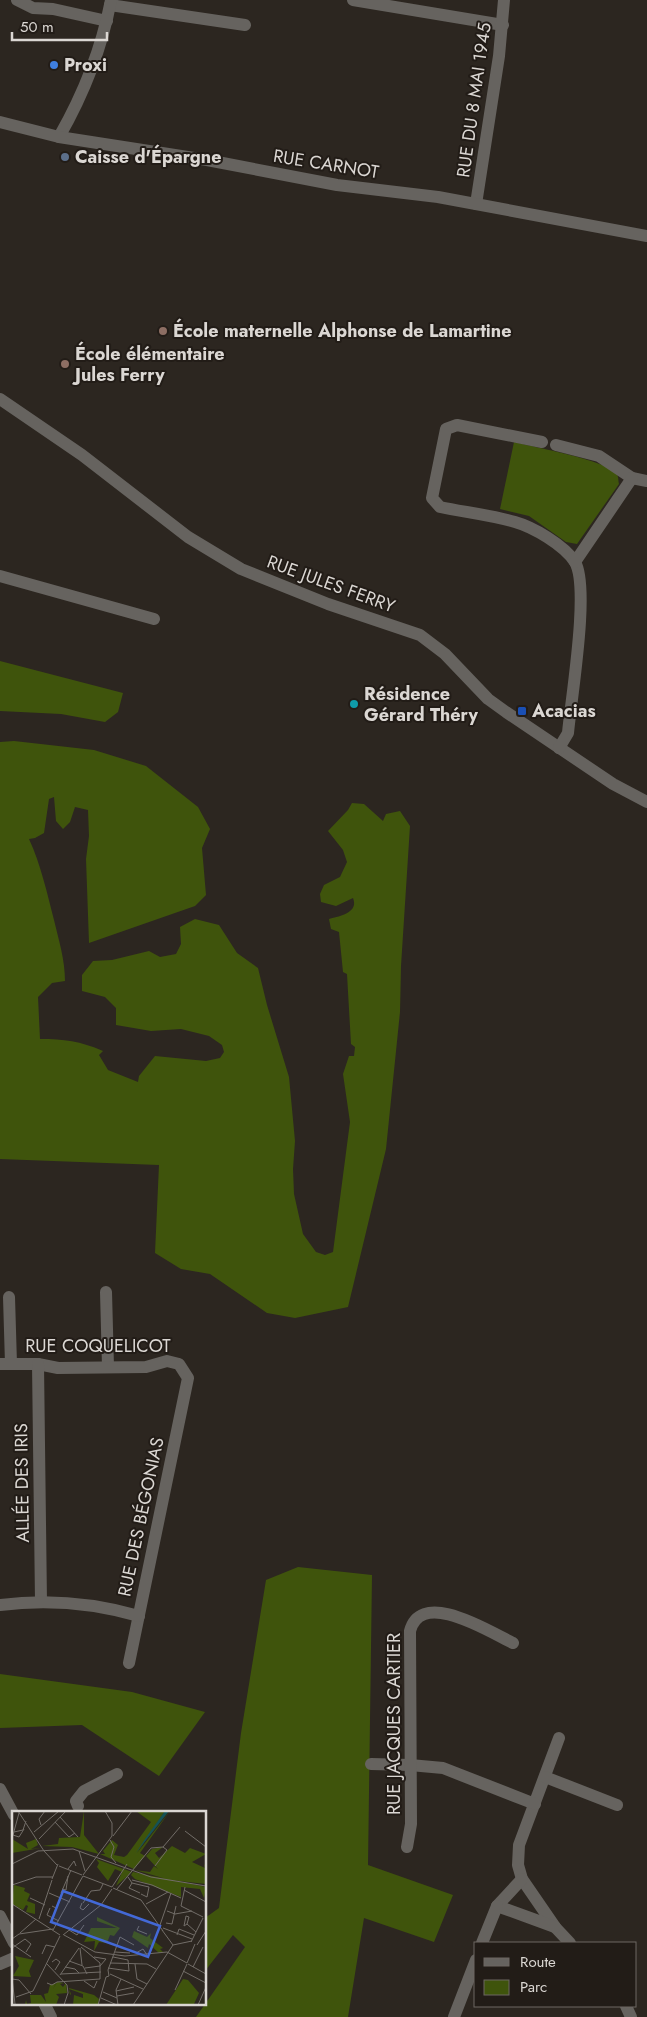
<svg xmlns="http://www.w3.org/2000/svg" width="647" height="2017" font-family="Jost,sans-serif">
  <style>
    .green { fill: #3f540c }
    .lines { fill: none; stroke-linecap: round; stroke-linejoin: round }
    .minor { stroke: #66635f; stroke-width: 12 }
    .tertiary { stroke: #66635f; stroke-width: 12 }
    .shop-dot { fill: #3f7fe0; stroke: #221c17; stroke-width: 2 }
    .service-dot { fill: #5c6f8a; stroke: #221c17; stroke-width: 2 }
    .education-dot { fill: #8d6e63; stroke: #221c17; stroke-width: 2 }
    .culture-dot { fill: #0f9aa8; stroke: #221c17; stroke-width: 2 }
    .transit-dot { fill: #1a4fb4; stroke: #221c17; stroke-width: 2 }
    .labels { text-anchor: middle; stroke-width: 4; stroke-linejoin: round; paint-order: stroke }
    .poi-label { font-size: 18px; font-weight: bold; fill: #dbd7d3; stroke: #221c17; text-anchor: start }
    .street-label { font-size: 18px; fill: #dbd7d3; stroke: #221c17 }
    .inset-road { fill: none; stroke: #726d68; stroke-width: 1 }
    .view { fill: #4369d7; fill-opacity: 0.15; stroke: #4369d7; stroke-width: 2.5 }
    .inset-edge { fill: none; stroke: #dbd7d3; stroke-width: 2.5 }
  </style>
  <rect width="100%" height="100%" fill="#2c2620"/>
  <g class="green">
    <path d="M514,442c19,5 91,18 102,31 3,4 2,7 3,11l-42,60 -11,-2 -37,-26 -29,-7z"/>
    <polygon points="0,661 123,693 118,712 105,722 61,714 0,711"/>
    <path d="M14,741l80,9 52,16 52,41 12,22 -8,19 4,47 -11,11 -106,37 -3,-84 3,-23 -1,-26 -13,-3 -5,15 -7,7 -7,-8 -2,-24 -5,2 -5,34 -9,5 -6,1c12,26 18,54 25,81 5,21 11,40 11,61l-13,2 -14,14 2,42c24,0 40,2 63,12l-4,4 9,15 30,12 1,-6 16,-20 51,5 14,-3 4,-6 -2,-7 -13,-9 -28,-7 -30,2 -35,-6v-17l-11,-11 -23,-6v-16l11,-14 19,-1 37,-9 11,6 16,-3 5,-10 -1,-17 15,-8 24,6 18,28 21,15 9,37 22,72 6,64 -2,28 1,25 9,40 13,18 9,3 8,-3 17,-130 -7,-48 6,-18h5l1,-9 -4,-3 -4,-70 -4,-2 -4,-40 -8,-3 -2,-10c10,-3 30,-6 24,-21l-17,8 -15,-4 -1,-8 4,-9 16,-8 7,-15 -4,-12 -15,-19 20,-21 4,-7 12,1 19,17 3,-7 14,-3 10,15 -9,140 -1,46 -14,137 -38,158 -53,11 -28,-5 -57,-39 -29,-5 -26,-16 4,-88 -159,-6v-417z"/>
    <polygon points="298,1567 372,1575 368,1865 453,1895 434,1942 364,1918 348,2017 196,2017 245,1947 233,1935 205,1971 205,1918 219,1908 241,1733 266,1580"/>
    <polygon points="0,1674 132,1692 205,1712 159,1776 82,1725 0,1728"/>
  </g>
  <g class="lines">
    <g class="minor">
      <polyline points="17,0 33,8 53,9 107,21"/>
      <polyline points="353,0 503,25"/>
      <polyline points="110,5 245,25"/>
      <path d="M59,137c24,-42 43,-90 52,-137"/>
      <polyline points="476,204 499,56 504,0"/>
      <polyline points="0,399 82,455 188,537 241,569 328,604 420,635 445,654 488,699 506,712 613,784 647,802"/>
      <path d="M542,442l-85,-17 -11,4 -14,69 8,9c24,5 51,8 75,15 18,5 49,23 60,40 15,26 -4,137 -7,171l-9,15"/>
      <polyline points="556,445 599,456 632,478 647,481"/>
      <polyline points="575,562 632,478"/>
      <polyline points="0,576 154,619"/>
      <polyline points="106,1292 108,1367"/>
      <polyline points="9,1297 11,1364"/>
      <polyline points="0,1364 38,1364 58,1368 146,1367 167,1361 179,1364 188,1378 129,1663"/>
      <polyline points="38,1364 41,1602"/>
      <path d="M0,1605c46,-6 94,-2 139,11"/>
      <polyline points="559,1738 519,1845 518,1865 522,1879 555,1927 570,1943"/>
      <polyline points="371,1764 410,1765 443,1768 535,1804"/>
      <polyline points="545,1777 617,1805"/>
      <polyline points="0,1789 14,1815"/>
      <polyline points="78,1806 76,1801 84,1791 117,1774"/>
      <path d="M407,1847l4,-23 -1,-193c11,-43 80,1 103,12"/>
      <polyline points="522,1879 497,1906 555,1927"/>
      <polyline points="0,1916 14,1943"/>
      <polyline points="482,1943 497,1906"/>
      <polyline points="0,1964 14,1958"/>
      <polyline points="44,2003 51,2017"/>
      <polyline points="626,2006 631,2017"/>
      <polyline points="454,2017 476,1960"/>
    </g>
    <polyline class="tertiary" points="0,122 59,137 207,160 337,185 438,197 647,236"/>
  </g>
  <circle class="shop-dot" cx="54" cy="65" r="5"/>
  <circle class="service-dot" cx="65" cy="157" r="5"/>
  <g class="education-dot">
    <circle cx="163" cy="331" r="5"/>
    <circle cx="65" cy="364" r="5"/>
  </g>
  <circle class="culture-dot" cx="354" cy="704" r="5"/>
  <rect class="transit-dot" x="517" y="706" width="10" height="10" rx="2.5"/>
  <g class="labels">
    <g class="poi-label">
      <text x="64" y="71">Proxi</text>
      <text x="75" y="163">Caisse d'Épargne</text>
      <text x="173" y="337">École maternelle Alphonse de Lamartine</text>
      <text x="75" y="360">École élémentaire<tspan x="75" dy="21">Jules Ferry</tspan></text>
      <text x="364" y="700">Résidence<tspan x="364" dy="21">Gérard Théry</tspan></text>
      <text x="532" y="717">Acacias</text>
    </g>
    <g class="street-label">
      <text transform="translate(474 100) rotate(-82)" y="6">RUE DU 8 MAI 1945</text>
      <text transform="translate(326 164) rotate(9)" y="6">RUE CARNOT</text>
      <text transform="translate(331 584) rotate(20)" y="6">RUE JULES FERRY</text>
      <text x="98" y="1352">RUE COQUELICOT</text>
      <text transform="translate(22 1483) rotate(-91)" y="6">ALLÉE DES IRIS</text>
      <text transform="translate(141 1517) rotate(-78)" y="6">RUE DES BÉGONIAS</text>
      <text transform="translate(394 1724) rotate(-90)" y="6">RUE JACQUES CARTIER</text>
    </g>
  </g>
  <g transform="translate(12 1811)">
    <rect width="194" height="194" fill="#2c2620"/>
    <path d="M72,0v24l15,19 -27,-7 -30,-1 16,-2 1,-6 21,-1zM124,0h29l-28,42 33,-42 -30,42 5,3 -11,13 -34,-15h5l-2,-3 9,-11 6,5 -4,10 10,2 3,-2 24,-33zM0,28l16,10 -2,-6 10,-4 2,6 -7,4 10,-1 -29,5zM160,35l13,7 5,-5 16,6 -14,8 13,6 -1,-4 2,3v17l-36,-4 -35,-10 15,2 4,-6 4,3 -12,-13 6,-7 11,-2 -8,6 4,5zM84,48l36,13 -16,14 6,-14 -7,-3 -7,12 -11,-14 2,-4zM121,61l73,15 -2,11 -4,-9 -19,-2v10l-46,-18 -4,-4zM2,74l11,3 -1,3 6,3 -3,7 8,3v10l-9,-2 2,-6 -2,-1 -3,5 -11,-6zM85,106l23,11 -6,8 -4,-1 -3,8 -8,-1 -5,9 1,-10 -11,1 7,-14h26l-20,-7zM122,120l13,6 4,-4 -1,5 13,10 -3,1 3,3 -4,1 -10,-9 -1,4 -16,-11zM3,145l19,4 -5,11 2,6 -18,-1 6,-10zM171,168l5,1 11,13 -5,11 -28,1zM45,171l7,1 -4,1 3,3 3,-4 1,10 -11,1 3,3 -3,8h-31l1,-5 1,4 4,-1 -1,-8h11l5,7 -2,-8 4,-1 2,-8 6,-2 -3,6zM57,177l25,7 5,4 -1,6h-25l1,-10 9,3v-4l-14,-5 2,5 -1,1z" fill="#3f540c"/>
    <path d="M153,0h4l-33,42 9,-14z" fill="#155356"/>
    <path class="inset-road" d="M6,0l26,40 13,14M7,2l-6,22 6,2 5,-8M48,6l18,20M43,11l14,15 6,-4M29,14l-2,-6 6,-8M173,20l21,16M2,21l9,-2 3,-9M22,21l25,-21M101,25l19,-25M27,28l27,-28M98,29l4,7 -3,10 5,6M151,36l17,-20M67,40l6,20M0,53l26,-13 35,-2 78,28 55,9M47,55l23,9M56,58l6,-8 2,5M71,64l29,-39v-13l-7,-12M71,65l29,11M116,66l4,6 17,4 -2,10 -6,-3M40,68l6,-15M120,69l20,5 29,13M120,72l-3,5 11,5M0,74l24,-8h17M100,76l15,-23M173,76l-4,19 22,11M101,77l28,12 22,31M50,78l4,1 2,-14M105,78l34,-41 12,-1 4,3 -12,16M172,79l22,12M37,82l21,9M49,82l10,-23M18,87l15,7M70,92l-2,5 3,2 6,-6M71,92l8,-12 9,-1 3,-6M0,93l48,31M134,93l22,-12M40,95l4,2 5,-10M38,97l-3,7 12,6M155,100l8,3 17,-3M27,108l13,-39M154,112l6,1 4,-18M175,113l2,-7 -3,-1 -2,10 3,-2 9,8M148,114l11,-32M127,115l-2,4 10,4M151,117l29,11M41,119l30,-54M57,119l8,5 7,-10M150,119l11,15 19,-4M8,122l16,-14M51,124l38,-30 11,-16M52,124l31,17 30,4 42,-4 20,11M165,124l2,-6 15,6M0,128l7,-5 34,-5M179,131l12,-24M0,133l19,13M185,134l9,-14M0,137l13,-9 6,5 -5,8M68,137l2,17M103,141l15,1M124,142l7,-4 4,6M30,143l4,-9 9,2M57,150l14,5 4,8M40,151l4,-3 4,3 -5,8M34,152l21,22 1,8 -4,12M98,152l37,1 9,5M175,152l8,-19M123,153l2,15 10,5M176,153l18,10M53,156l10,2 4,4M181,156l10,-20M73,157l15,-2 6,-7 -12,-2M96,157l21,3 -1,-11 -15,-3M171,160l23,12M49,163l40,-2M98,163l33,15M48,164l19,-27M97,165l-1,-6 12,-33 14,8M0,167l3,26M0,168l7,1 12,14M72,170l10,7 3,-7M35,172l5,2 5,-3 43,-3v-16l-19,-16M163,179l12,-26M104,180l18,-4M91,181l14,6M105,185l17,-3M4,186l17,-6 27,-55M89,187l16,7M86,194l8,-28 3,-1M106,194l-2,-15 5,-11M121,194l40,-60M186,194l8,-18"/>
    <path class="view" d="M51,80l97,35 -12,31 -97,-35z"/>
    <rect width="194" height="194" class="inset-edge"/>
  </g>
  <rect x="474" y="1942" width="162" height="65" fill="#221c17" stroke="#6c6762"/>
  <rect x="484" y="1958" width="25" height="8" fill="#66635f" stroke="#6c6762"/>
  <text x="520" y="1967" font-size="15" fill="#dbd7d3">Route</text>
  <rect x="484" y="1980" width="25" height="15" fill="#3f540c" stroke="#6c6762"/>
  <text x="520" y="1992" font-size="15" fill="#dbd7d3">Parc</text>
  <path d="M12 32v8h95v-8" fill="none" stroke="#dbd7d3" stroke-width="2.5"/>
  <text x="20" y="32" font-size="15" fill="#dbd7d3" stroke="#221c17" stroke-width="4" paint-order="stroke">50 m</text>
</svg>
